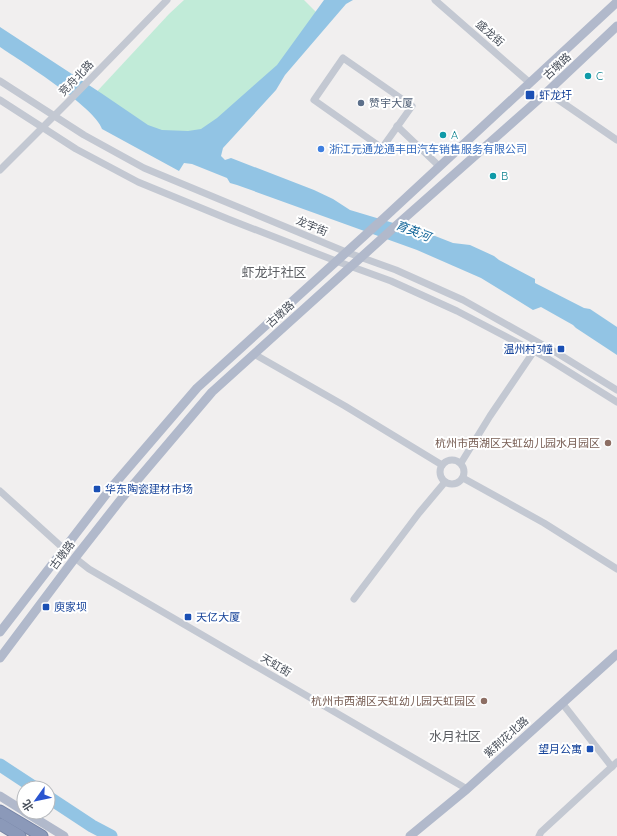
<svg xmlns="http://www.w3.org/2000/svg" width="617" height="836" font-family="Quicksand,'Noto Sans SC',sans-serif">
  <style>
    .green { fill: #c1ebd8 }
    .water { fill: #92c4e4 }
    .lines { fill: none; stroke-linecap: round; stroke-linejoin: round }
    .river { stroke: #92c4e4; stroke-width: 13 }
    .highway-casing { stroke: #7684a5; stroke-width: 13 }
    .minor { stroke: #c3c8d2; stroke-width: 7 }
    .major { stroke: #b1b9cb; stroke-width: 9 }
    .highway { stroke: #8b99b9; stroke-width: 11 }
    .culture-dot { fill: #0f9aa8; stroke: #fff; stroke-width: 1.5 }
    .transit-dot { fill: #1a4fb4; stroke: #fff; stroke-width: 1.5 }
    .service-dot { fill: #5c6f8a; stroke: #fff; stroke-width: 1.5 }
    .shop-dot { fill: #3f7fe0; stroke: #fff; stroke-width: 1.5 }
    .education-dot { fill: #8d6e63; stroke: #fff; stroke-width: 1.5 }
    .labels { text-anchor: middle; stroke-width: 4; stroke-linejoin: round; paint-order: stroke }
    .street-label { font-size: 11px; fill: #484f5a; stroke: #fff }
    .culture-label { font-size: 11px; fill: #0d838f; stroke: #fff; text-anchor: start }
    .transit-label { font-size: 11px; fill: #164399; stroke: #fff; text-anchor: start }
    .service-label { font-size: 11px; fill: #4e5e75; stroke: #fff; text-anchor: start }
    .shop-label { font-size: 11px; fill: #366cbe; stroke: #fff; text-anchor: start }
    .education-label { font-size: 11px; fill: #785e54; stroke: #fff; text-anchor: end }
    .water-label { font-size: 12px; font-style: italic; fill: #196a9c; stroke: #fff }
    .quarter-label { font-size: 13px; fill: #5c5e63; stroke: #fff }
  </style>
  <rect width="100%" height="100%" fill="#f1efef"/>
  <polygon class="green" points="184,0 304,0 323,19 194,156 90,99 169,14"/>
  <path class="water" d="M324,0h29l-7,4 -61,71 -9,15 -53,58 -2,8 4,4 6,-2 83,32 19,9 17,11 80,24 23,9 17,2 24,11 5,4 36,19v4l49,25 6,1 27,18v28l-41,-27 -3,-3 -32,-18 -8,3 -52,-32 -64,-28 -180,-65 -7,-2 -3,-5 -35,-14 -8,-1 -5,8 -77,-42c-7,-22 -80,-67 -102,-82v-20l101,66 47,32 14,5 26,1 13,-2 16,-11 60,-53z"/>
  <g class="lines">
    <g class="river">
      <polyline points="0,765 35,788"/>
      <polyline points="48,797 92,826 111,836"/>
    </g>
    <g class="highway-casing">
      <g id="highway">
        <polyline points="0,811 42,836"/>
        <polyline points="0,824 20,836"/>
      </g>
    </g>
    <g class="minor">
      <polyline points="435,0 530,83"/>
      <polygon points="343,58 412,106 382,148 314,100"/>
      <polyline points="0,81 84,135 144,168 346,252 396,270 463,300 557,353 617,390"/>
      <polyline points="547,92 617,140"/>
      <polyline points="0,100 76,149 138,182 228,219 336,261 391,281 457,311 545,357 617,402"/>
      <polyline points="397,126 439,166"/>
      <polyline points="0,170 69,101 167,0"/>
      <polyline points="254,354 345,406 442,465"/>
      <circle cx="452" cy="472" r="12"/>
      <polyline points="461,463 490,416 534,351"/>
      <polyline points="463,478 544,523 617,569"/>
      <polyline points="0,491 64,549"/>
      <polyline points="75,558 89,569 467,789"/>
      <polyline points="354,599 419,513 445,482"/>
      <polyline points="562,703 612,767"/>
      <polyline points="539,836 541,832 617,762"/>
    </g>
    <g class="major">
      <polyline points="0,632 111,488 197,388 384,218 617,2"/>
      <polyline points="0,658 75,558 122,498 212,392 399,223 547,92 617,26"/>
      <polyline points="0,796 24,811"/>
      <polyline points="25,812 64,836"/>
      <polyline points="410,836 467,789 617,654"/>
    </g>
    <use href="#highway" class="highway"/>
  </g>
  <g class="culture-dot">
    <circle cx="588" cy="76" r="4"/>
    <circle cx="443" cy="135" r="4"/>
    <circle cx="493" cy="176" r="4"/>
  </g>
  <g class="transit-dot">
    <rect x="525" y="90" width="10" height="10" rx="2"/>
    <rect x="557" y="345" width="8" height="8" rx="2"/>
    <rect x="93" y="485" width="8" height="8" rx="2"/>
    <rect x="42" y="603" width="8" height="8" rx="2"/>
    <rect x="184" y="613" width="8" height="8" rx="2"/>
    <rect x="586" y="745" width="8" height="8" rx="2"/>
  </g>
  <circle class="service-dot" cx="361" cy="103" r="4"/>
  <circle class="shop-dot" cx="321" cy="149" r="4"/>
  <g class="education-dot">
    <circle cx="608" cy="443" r="4"/>
    <circle cx="484" cy="701" r="4"/>
  </g>
  <g class="labels">
    <g class="street-label">
      <text transform="translate(490 33) rotate(41)" y="4">盛龙街</text>
      <text transform="translate(557 66) rotate(-43)" y="4">古墩路</text>
      <text transform="translate(76 78) rotate(-46)" y="4">竞舟北路</text>
      <text transform="translate(312 226) rotate(23)" y="4">龙宇街</text>
      <text transform="translate(280 314) rotate(-42)" y="4">古墩路</text>
      <text transform="translate(62 555) rotate(-53)" y="4">古墩路</text>
      <text transform="translate(276 665) rotate(31)" y="4">天虹街</text>
      <text transform="translate(506 737) rotate(-42)" y="4">紫荆花北路</text>
    </g>
    <g class="culture-label">
      <text x="596" y="80">C</text>
      <text x="451" y="139">A</text>
      <text x="501" y="180">B</text>
    </g>
    <g class="transit-label">
      <text x="539" y="99">虾龙圩</text>
      <text x="553" y="353" text-anchor="end">温州村3幢</text>
      <text x="105" y="493">华东陶瓷建材市场</text>
      <text x="54" y="611">庾家坝</text>
      <text x="196" y="621">天亿大厦</text>
      <text x="582" y="753" text-anchor="end">望月公寓</text>
    </g>
    <g class="service-label">
      <text x="369" y="107">赞宇大厦</text>
    </g>
    <g class="shop-label">
      <text x="329" y="153">浙江元通龙通丰田汽车销售服务有限公司</text>
    </g>
    <g class="education-label">
      <text x="600" y="447">杭州市西湖区天虹幼儿园水月园区</text>
      <text x="476" y="705">杭州市西湖区天虹幼儿园天虹园区</text>
    </g>
    <g class="water-label">
      <text transform="translate(413 231) rotate(21)" y="4">育英河</text>
    </g>
    <g class="quarter-label">
      <text x="274" y="277">虾龙圩社区</text>
      <text x="455" y="741">水月社区</text>
    </g>
  </g>
  <g transform="translate(36 800) rotate(237)"><circle r="19" fill="#ffffff" stroke="#b6b9bd"/>
  <path d="M0-3L7 15L0 10L-7 15Z" fill="#2a55d0"/>
  <text y="-6" font-size="11" font-weight="bold" text-anchor="middle" fill="#484f5a">北</text>
  </g>
</svg>
